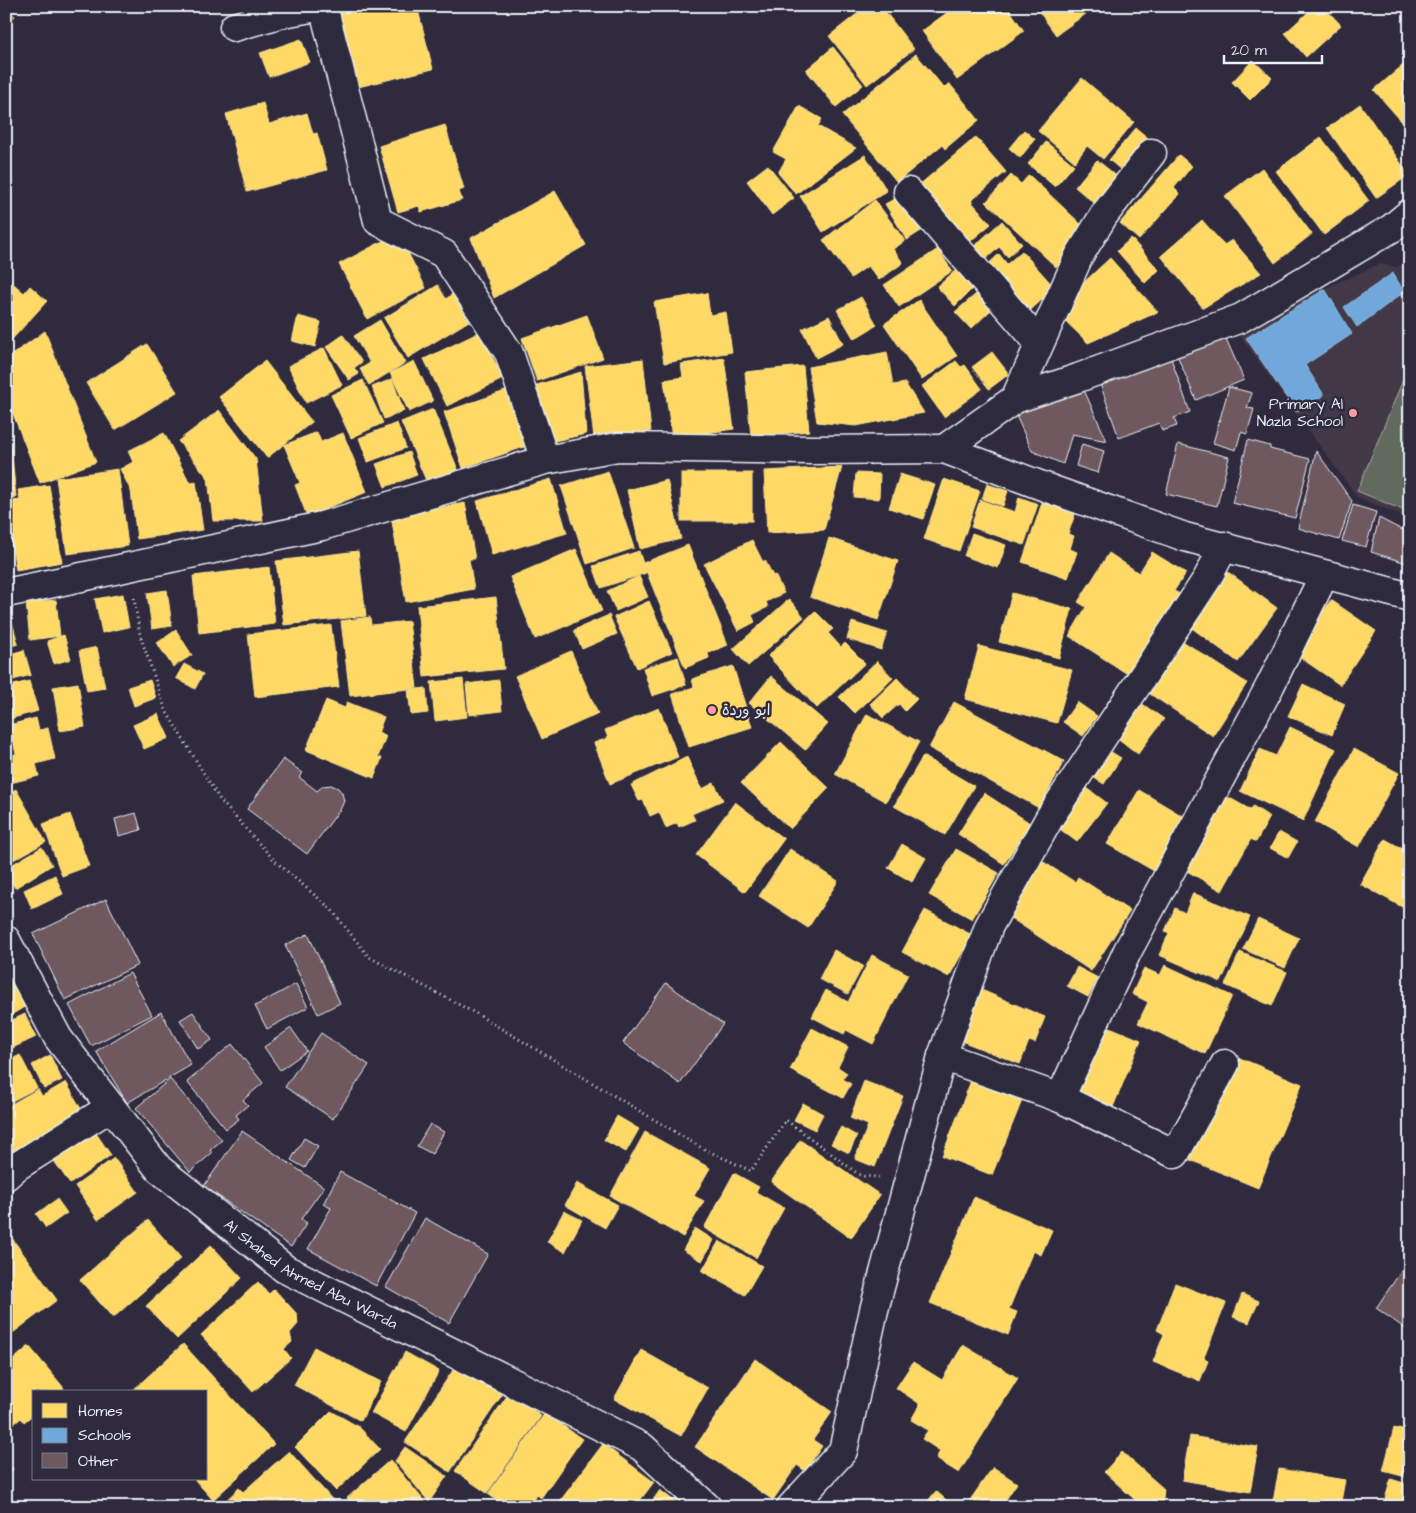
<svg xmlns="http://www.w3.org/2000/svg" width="1416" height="1513" font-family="'Architects Daughter','Playpen Sans Arabic',sans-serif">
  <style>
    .built { fill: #423847 }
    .green { fill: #626a5d; stroke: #a5aeaa }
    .homes { fill: #ffd966; stroke: #f8e092 }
    .schools { fill: #6fa8dc; stroke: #93bee4 }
    .building { fill: #6f585f; stroke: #e8f1f8 }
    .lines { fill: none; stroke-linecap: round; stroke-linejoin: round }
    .minor-casing { stroke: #e8f1f8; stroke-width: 31 }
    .path { stroke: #e8f1f8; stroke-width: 3; stroke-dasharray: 1 4; stroke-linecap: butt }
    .minor { stroke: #2f2a3d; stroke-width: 28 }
    .poi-dot { fill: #ff9aa2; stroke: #2f2a3d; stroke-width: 2 }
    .labels { text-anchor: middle; stroke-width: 5; stroke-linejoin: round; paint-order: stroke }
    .poi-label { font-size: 15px; fill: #e8f1f8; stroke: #2f2a3d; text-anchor: end }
    .street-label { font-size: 15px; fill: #e8f1f8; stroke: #2f2a3d }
  </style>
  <rect width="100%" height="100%" fill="#2f2a3d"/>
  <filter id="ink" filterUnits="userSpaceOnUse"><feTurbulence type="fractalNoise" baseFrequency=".02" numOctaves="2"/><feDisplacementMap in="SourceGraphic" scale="10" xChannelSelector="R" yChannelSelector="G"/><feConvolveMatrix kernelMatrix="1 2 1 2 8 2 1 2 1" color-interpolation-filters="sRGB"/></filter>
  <g filter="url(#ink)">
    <polygon class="built" points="1410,259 1410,519 1357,497 1235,329 1379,264 1397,267"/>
    <polygon class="green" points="1410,363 1410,513 1357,491"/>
    <g class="homes">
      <polygon points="239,6 271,6 241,15"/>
      <polygon points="340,6 417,6 433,69 354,88 334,8"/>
      <polygon points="867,6 881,6 914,49 867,85 829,36"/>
      <polygon points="956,6 1007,6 1024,31 957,80 922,31"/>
      <polygon points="1035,6 1097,6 1056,35"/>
      <polygon points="1315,6 1323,6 1341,25 1306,57 1285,33"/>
      <polygon points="6,8 15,16 6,26"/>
      <polygon points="301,39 310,62 269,77 260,53"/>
      <polygon points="833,47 863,85 836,107 806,70"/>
      <polygon points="916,54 944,88 949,83 979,120 945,149 942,145 897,182 842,115"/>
      <polygon points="1410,59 1410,131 1374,90"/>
      <polygon points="1253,60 1272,78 1250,100 1232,82"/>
      <polygon points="1082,78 1134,122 1103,159 1087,146 1075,162 1038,131"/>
      <polygon points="263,103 269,124 307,113 313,134 317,133 327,170 247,192 226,114"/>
      <polygon points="1360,104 1409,175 1376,198 1327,128"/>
      <polygon points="799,106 822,119 818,126 856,148 796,194 778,173 786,159 773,152"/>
      <polygon points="445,125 464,189 459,191 462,200 421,212 419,206 398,212 379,146"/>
      <polygon points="1136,128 1153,142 1126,174 1109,160"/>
      <polygon points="1024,130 1035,139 1020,158 1009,148"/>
      <polygon points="976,137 1006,172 971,201 991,224 961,249 912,191"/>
      <polygon points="1321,137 1369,201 1324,235 1276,171"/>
      <polygon points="1046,142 1074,165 1055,187 1028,164"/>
      <polygon points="865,155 887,191 823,232 800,196"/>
      <polygon points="1179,155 1192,166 1174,188 1180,194 1139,240 1120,223"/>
      <polygon points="1097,160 1124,182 1101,209 1075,187"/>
      <polygon points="768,165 794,198 772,215 747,181"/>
      <polygon points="1262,168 1312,234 1275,263 1225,196"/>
      <polygon points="1011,175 1021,184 1029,175 1084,227 1069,243 1074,248 1056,267 986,202"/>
      <polygon points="555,191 586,245 494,298 471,238"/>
      <polygon points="900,196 921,231 907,240 885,204"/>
      <polygon points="875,200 905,241 893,249 903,263 879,280 868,266 851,278 823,240"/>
      <polygon points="1202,220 1224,245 1232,240 1261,273 1203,308 1161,256"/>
      <polygon points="1002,221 1022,244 1008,257 999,247 984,261 972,248"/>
      <polygon points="398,233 426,288 367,319 339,264"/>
      <polygon points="1131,238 1159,270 1145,283 1117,251"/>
      <polygon points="938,249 952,271 899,307 884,285"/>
      <polygon points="1022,251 1055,288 1023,317 982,270 999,254 1007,264"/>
      <polygon points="1110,258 1158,312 1088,343 1054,310"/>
      <polygon points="957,269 974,287 955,306 937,287"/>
      <polygon points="6,277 24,293 30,286 47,301 6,346"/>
      <polygon points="438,285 446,299 452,294 469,321 408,358 384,318"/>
      <polygon points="707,293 710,315 726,312 732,352 664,363 654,302"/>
      <polygon points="976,294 991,310 971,329 955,312"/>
      <polygon points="861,297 877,325 854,339 837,310"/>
      <polygon points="919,300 957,356 922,380 884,324"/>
      <polygon points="587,315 603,358 537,381 522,338"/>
      <polygon points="298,316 321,322 315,347 292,341"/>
      <polygon points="829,316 843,344 816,358 802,329"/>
      <polygon points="380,320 405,363 369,385 360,369 370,363 354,336"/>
      <polygon points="45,331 96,462 40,483 6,396 6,359"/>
      <polygon points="480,332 503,379 447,406 424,359"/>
      <polygon points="343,335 362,362 354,368 359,374 349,380 326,347"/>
      <polygon points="147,344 177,392 115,430 86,383"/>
      <polygon points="324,348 342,385 306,403 288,366"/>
      <polygon points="887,352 893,385 905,383 924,413 856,426 817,422 808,367"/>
      <polygon points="992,352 1009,374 989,389 972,367"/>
      <polygon points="724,358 734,429 672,438 664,380 683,377 681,364"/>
      <polygon points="643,359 651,431 594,438 585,366"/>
      <polygon points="265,361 312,422 267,458 219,397"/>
      <polygon points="414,361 433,401 409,412 390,373"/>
      <polygon points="956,361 961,367 965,365 982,389 944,417 922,386"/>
      <polygon points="803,366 809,431 751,437 745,372"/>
      <polygon points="581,372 586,434 550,442 533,386"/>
      <polygon points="392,379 404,411 384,419 372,387"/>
      <polygon points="363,380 383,423 351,438 331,395"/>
      <polygon points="508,390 527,446 463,468 444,412"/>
      <polygon points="433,409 459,472 428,485 401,422"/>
      <polygon points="219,410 256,459 263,521 213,521 208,478 178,441"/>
      <polygon points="397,423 406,448 368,462 359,438"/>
      <polygon points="317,432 321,442 343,433 367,492 307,516 295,485 300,483 284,445"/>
      <polygon points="164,433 190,483 196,482 203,530 137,539 131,491 120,469 133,462 128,451"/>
      <polygon points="11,446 16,497 6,498 6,447"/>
      <polygon points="409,452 417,475 385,487 376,464"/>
      <polygon points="842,467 824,530 767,533 764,471"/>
      <polygon points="118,469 128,546 67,554 56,478"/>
      <polygon points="608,471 634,548 587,564 561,486"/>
      <rect x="681" y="473" width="71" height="48"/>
      <polygon points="856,473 880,474 879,499 854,497"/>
      <polygon points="900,474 935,485 923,519 889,508"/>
      <polygon points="551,479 567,533 492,555 477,501"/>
      <polygon points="944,479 980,491 959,551 924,539"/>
      <polygon points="667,480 681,539 640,549 627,490"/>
      <polygon points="987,484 1008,491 1003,506 982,499"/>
      <polygon points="49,485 62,562 16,570 6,513 6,502 20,500 18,490"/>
      <polygon points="1019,497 1038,504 1024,545 971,527 980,500 1015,512"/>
      <polygon points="1044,497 1079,503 1068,534 1074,536 1070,549 1077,552 1068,578 1022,562"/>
      <polygon points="465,503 475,559 469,559 474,589 406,602 391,516"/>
      <polygon points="972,533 1006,545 998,568 964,556"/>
      <polygon points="829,538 898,561 878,620 810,597"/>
      <polygon points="752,540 763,562 765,560 773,576 775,575 784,593 766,602 768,607 752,615 755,622 738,631 704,564"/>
      <polygon points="688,545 728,645 708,653 709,658 685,668 643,563"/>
      <polygon points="576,549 602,611 535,639 510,577"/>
      <polygon points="358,551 366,616 284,625 276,561"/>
      <polygon points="639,551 646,573 601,588 593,566"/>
      <polygon points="1152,552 1186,573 1174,591 1180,594 1129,675 1069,636 1086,607 1078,602 1109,553 1139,573"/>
      <polygon points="269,567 275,624 199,633 193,576"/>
      <polygon points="1224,569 1277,608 1238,662 1185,623"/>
      <polygon points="639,576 648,597 616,611 607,591"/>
      <polygon points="167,590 172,626 152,629 147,593"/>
      <polygon points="1012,593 1072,609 1059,658 999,642"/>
      <polygon points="123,594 129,627 102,633 95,599"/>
      <polygon points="496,597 504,669 424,677 417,606"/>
      <polygon points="789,599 804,617 748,666 733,649"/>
      <polygon points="56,600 60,636 30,640 26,603"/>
      <polygon points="1331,600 1376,631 1340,685 1295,654"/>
      <polygon points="649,601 672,652 637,668 614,617"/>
      <polygon points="6,603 7,603 18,644 6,648"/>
      <polygon points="815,611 833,629 828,633 841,647 845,643 865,663 817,708 768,656"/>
      <polygon points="609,615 617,634 582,649 574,630"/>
      <polygon points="370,617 371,625 409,621 417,688 350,696 341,621"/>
      <polygon points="852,622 887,633 881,650 847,639"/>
      <polygon points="331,625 339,687 255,697 248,634"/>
      <polygon points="176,630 192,655 173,667 157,643"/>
      <polygon points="64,635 71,659 54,664 47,641"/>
      <polygon points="1178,638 1247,683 1213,736 1144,690"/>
      <polygon points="979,646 1072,670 1057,723 965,699"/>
      <polygon points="97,647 105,688 87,691 79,651"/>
      <polygon points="24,650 31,675 6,682 6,655"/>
      <polygon points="571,651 598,714 542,739 515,676"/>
      <polygon points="678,657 686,685 652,696 643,668"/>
      <polygon points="877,661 893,678 855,713 839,697"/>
      <polygon points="184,664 203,674 195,689 176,678"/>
      <polygon points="733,666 752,727 689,747 672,694 694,687 692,679"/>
      <polygon points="771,676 828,724 805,750 749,703"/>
      <polygon points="897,678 917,699 905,711 899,704 883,718 870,704"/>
      <polygon points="463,679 467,717 435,721 431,682"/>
      <polygon points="150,680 156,698 134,706 128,687"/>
      <polygon points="499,680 502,711 469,715 466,684"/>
      <polygon points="29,681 38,711 6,720 6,687"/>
      <polygon points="78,683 85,727 60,731 53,687"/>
      <polygon points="1303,684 1345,704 1332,735 1288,716"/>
      <polygon points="426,688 428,713 411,715 408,690"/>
      <polygon points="326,700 345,708 347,702 384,717 378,733 386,736 378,757 382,758 374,778 306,750"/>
      <polygon points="954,702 1064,761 1039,808 929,748"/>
      <polygon points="1077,702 1097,716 1083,736 1063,722"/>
      <polygon points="1141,703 1164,719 1138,754 1116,737"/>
      <polygon points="659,708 678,757 610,784 594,743 608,738 605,730"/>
      <polygon points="158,714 169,738 144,749 133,725"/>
      <polygon points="867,714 919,742 886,802 835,774"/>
      <polygon points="36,718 39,730 48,728 55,759 36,764 39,776 6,784 6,756 16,754 9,725"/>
      <polygon points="1410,722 1410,736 1404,734"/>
      <polygon points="1290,727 1336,749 1303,821 1240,791 1260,749 1276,756"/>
      <polygon points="781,742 829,788 790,829 741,783"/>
      <polygon points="1354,749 1399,773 1359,847 1315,822"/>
      <polygon points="1108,750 1121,758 1104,784 1091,776"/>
      <polygon points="923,756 974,786 945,835 894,806"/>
      <polygon points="687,757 702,789 714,783 723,800 692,814 695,820 679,827 677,823 666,828 659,812 650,816 643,800 639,801 631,785"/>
      <polygon points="1087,788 1107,803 1077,842 1057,827"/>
      <polygon points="16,789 46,842 6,864 6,795"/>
      <polygon points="1139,790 1186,818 1154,871 1107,844"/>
      <polygon points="984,793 1030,823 1004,864 958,834"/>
      <polygon points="1221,793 1251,810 1253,806 1270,817 1256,842 1251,839 1222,891 1178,866"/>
      <polygon points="735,802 784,839 745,892 696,855"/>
      <polygon points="70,814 89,866 62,876 43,824"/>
      <polygon points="1279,832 1297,842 1288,858 1270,848"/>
      <polygon points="1385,839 1410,853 1410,899 1404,908 1360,884"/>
      <polygon points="902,844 926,858 912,882 888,868"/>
      <polygon points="42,847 52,865 15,888 6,874 6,868"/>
      <polygon points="790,849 838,881 808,928 759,896"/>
      <polygon points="956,849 999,873 972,919 929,895"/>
      <polygon points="1042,861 1075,882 1078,877 1130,911 1091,971 1006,915"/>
      <polygon points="55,875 63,894 32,909 24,890"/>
      <polygon points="1193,893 1250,917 1221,982 1159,955 1169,933 1165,931 1175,908 1185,913"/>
      <polygon points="925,910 972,935 949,977 902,952"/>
      <polygon points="1258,919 1299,938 1285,968 1243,949"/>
      <polygon points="834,950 863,966 848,994 819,979"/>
      <polygon points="1240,952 1287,972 1272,1006 1225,985"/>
      <polygon points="872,955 908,974 873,1044 846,1030 844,1034 812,1017 826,990 848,1002"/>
      <polygon points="1165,965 1232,996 1205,1054 1138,1023 1148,1002 1132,994 1144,968 1160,975"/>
      <polygon points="1077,967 1098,978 1088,997 1067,986"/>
      <polygon points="6,970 26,1006 6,1018"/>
      <polygon points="979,989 1045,1017 1035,1043 1029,1041 1020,1064 959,1040"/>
      <polygon points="25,1014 36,1037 6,1051 6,1023"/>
      <polygon points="1100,1023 1141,1040 1113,1107 1073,1090"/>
      <polygon points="812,1028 848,1047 838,1067 847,1073 843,1079 851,1084 843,1098 790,1070"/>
      <polygon points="20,1055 37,1088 6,1104 6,1062"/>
      <polygon points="50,1055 62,1080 44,1089 32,1065"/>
      <polygon points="1235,1056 1302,1084 1258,1188 1190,1160"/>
      <polygon points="972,1078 1023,1098 992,1175 942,1156"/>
      <polygon points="864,1081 903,1096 875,1167 855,1159 868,1125 850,1118"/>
      <polygon points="66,1082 85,1116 6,1162 6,1107 38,1089 42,1096"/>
      <polygon points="803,1103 823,1114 815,1130 794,1120"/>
      <polygon points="617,1116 639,1129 626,1152 604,1140"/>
      <polygon points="91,1126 111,1155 70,1184 50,1155"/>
      <polygon points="841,1127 857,1136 849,1153 831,1144"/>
      <polygon points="645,1132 710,1168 694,1196 704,1201 683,1237 610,1196"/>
      <polygon points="800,1140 880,1195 851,1238 771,1182"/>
      <polygon points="114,1158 138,1192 98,1220 75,1186"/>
      <polygon points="734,1173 759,1187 756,1192 784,1208 756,1258 704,1228"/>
      <polygon points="577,1183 618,1205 605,1228 565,1205"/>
      <polygon points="974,1197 1052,1230 1041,1255 1033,1251 1009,1309 1017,1312 1008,1335 930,1303"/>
      <polygon points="57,1199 67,1213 46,1228 36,1214"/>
      <polygon points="564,1211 582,1220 565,1252 547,1242"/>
      <polygon points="148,1220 181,1258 113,1318 80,1280"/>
      <polygon points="695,1228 714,1240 702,1261 683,1250"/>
      <polygon points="6,1230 57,1300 6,1338"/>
      <polygon points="719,1241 762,1266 745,1295 702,1271"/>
      <polygon points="211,1245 242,1278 177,1339 146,1306"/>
      <polygon points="258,1282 269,1294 274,1289 297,1314 298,1324 290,1333 292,1342 284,1349 291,1358 253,1392 201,1335"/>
      <polygon points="1175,1283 1226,1303 1204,1357 1208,1361 1200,1381 1153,1362 1164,1334 1157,1330"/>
      <polygon points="1242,1294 1259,1301 1249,1323 1233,1317"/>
      <polygon points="183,1344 274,1444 213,1500 194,1479 206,1479 206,1392 131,1392"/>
      <polygon points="963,1345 1018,1378 959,1473 936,1459 940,1451 922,1439 928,1430 911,1420 920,1404 896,1388 913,1362 942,1380"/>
      <polygon points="29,1346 64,1388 60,1392 34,1392 34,1414 24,1422 21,1418 6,1431 6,1366"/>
      <polygon points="314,1347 381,1382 361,1421 294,1385"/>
      <polygon points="641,1350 708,1388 681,1436 614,1399"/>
      <polygon points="405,1352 439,1371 406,1432 371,1413"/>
      <polygon points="755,1359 832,1412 813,1440 822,1446 805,1471 797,1465 773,1500 695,1447"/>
      <polygon points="457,1364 502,1395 450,1472 405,1442"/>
      <polygon points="509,1393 541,1416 487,1493 455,1471"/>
      <polygon points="331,1411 359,1427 380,1449 336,1491 295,1447"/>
      <polygon points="545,1413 582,1439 541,1498 537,1495 530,1507 506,1507 488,1494"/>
      <polygon points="1394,1428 1410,1432 1410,1478 1383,1471"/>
      <polygon points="1190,1436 1258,1447 1250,1492 1182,1480"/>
      <polygon points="603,1444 654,1482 635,1507 559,1507 557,1505"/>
      <polygon points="405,1447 447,1476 429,1502 395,1461"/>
      <polygon points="289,1451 337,1505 335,1507 219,1507 239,1488 243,1492"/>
      <polygon points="1122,1452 1164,1489 1162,1507 1143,1507 1104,1472"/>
      <polygon points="390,1460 426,1503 427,1507 354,1507 347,1498"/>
      <polygon points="6,1461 13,1469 6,1479"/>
      <polygon points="993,1467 1017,1483 1001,1507 980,1507 970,1500"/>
      <polygon points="1279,1469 1345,1480 1340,1507 1272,1507"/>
      <polygon points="1391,1479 1410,1485 1410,1507 1400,1507 1384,1502"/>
      <polygon points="660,1490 682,1507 648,1507"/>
      <polygon points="936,1491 954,1507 923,1507"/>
      <polygon points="835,1500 842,1507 829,1507"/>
    </g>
    <g class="schools">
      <polygon points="1393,273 1404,292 1357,327 1344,307"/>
      <polygon points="1325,289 1352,334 1305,365 1324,395 1296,412 1246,338"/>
    </g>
    <g class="building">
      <polygon points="1224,334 1244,380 1196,400 1177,355"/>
      <polygon points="1168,350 1190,412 1174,418 1177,426 1162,431 1159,423 1119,438 1097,375"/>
      <polygon points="1079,379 1107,441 1072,434 1063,464 1032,451 1013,409"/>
      <polygon points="1229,387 1252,393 1247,408 1254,409 1247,434 1241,432 1236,450 1213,443"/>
      <polygon points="1248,440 1270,446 1270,449 1310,459 1295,518 1232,503"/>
      <polygon points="1082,444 1104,451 1098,473 1076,466"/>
      <polygon points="1178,444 1229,457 1217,506 1166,494"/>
      <polygon points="1316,451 1352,501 1339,540 1298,528"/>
      <polygon points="1353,505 1376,512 1366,547 1342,541"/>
      <polygon points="1379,518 1410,534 1410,564 1371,552"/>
      <polygon points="283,759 303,773 299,777 317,791 323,786 331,785 338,788 342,793 344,801 341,808 307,854 247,809"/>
      <polygon points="136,813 141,830 119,836 115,819"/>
      <polygon points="106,899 138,965 65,1000 33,934"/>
      <polygon points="308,934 340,1003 318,1014 285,945"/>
      <polygon points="130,973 152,1015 91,1046 69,1005"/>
      <polygon points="666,983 723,1024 680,1084 623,1043"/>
      <polygon points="296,984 308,1007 267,1029 255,1006"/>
      <polygon points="161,1012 191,1065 127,1103 96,1051"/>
      <polygon points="193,1012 212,1040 198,1049 180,1020"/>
      <polygon points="291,1028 307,1051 280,1070 264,1047"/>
      <polygon points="321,1033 369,1065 333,1119 285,1087"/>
      <polygon points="232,1044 263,1083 243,1100 248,1105 236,1115 239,1119 226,1129 187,1082"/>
      <polygon points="170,1079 222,1140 210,1150 212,1153 190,1172 136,1108"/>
      <polygon points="430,1124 444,1132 432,1154 417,1146"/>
      <polygon points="242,1131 324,1187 301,1219 307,1223 291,1247 204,1186"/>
      <polygon points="304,1138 318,1146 305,1168 291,1160"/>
      <polygon points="340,1172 415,1213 376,1286 308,1249 331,1208 323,1204"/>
      <polygon points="425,1218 488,1254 449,1323 386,1287"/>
      <polygon points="1404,1267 1410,1270 1410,1332 1376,1308"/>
    </g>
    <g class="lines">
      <g class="minor-casing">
        <g id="minor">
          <polyline points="234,27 283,13 323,6 378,221 444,254 509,353 545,460"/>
          <polyline points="908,192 1039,343"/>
          <polyline points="1015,399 1079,256 1104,215 1152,153"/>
          <polyline points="944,449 1015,399 1078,378 1241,318 1392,228 1410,213"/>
          <polyline points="6,593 322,526 545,460 618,447 811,450 944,449 1053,490 1185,537 1410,597"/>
          <path id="s1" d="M6,940l52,98 101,131 126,100 357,178 65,60"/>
          <polyline points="942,1056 989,926 1050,817 1207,579 1224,546"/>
          <polyline points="1060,1098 1175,1154 1225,1064"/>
          <polyline points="6,1176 16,1167 111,1107"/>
          <polyline points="791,1507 843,1451 874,1310 942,1056 1060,1098 1127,952 1270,686 1324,575"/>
        </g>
      </g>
      <polyline class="path" points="134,598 140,635 166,711 220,800 275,861 331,909 369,957 475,1013 702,1148 751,1171 786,1120 861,1176 879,1177"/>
      <use href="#minor" class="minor"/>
    </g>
  </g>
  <g class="poi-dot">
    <circle cx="1353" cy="413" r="5"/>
    <circle cx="712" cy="710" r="5"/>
  </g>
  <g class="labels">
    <g class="poi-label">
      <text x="1343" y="409">Primary Al<tspan x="1343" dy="17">Nazla School</tspan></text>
      <text x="722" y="715" text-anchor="start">ابو وردة</text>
    </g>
    <g class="street-label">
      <text dy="5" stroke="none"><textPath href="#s1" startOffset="462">Al Shahed Ahmed Abu Warda</textPath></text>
    </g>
  </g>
  <rect width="1416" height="1513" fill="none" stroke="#2f2a3d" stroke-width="25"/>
  <rect x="12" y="12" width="1391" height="1488" fill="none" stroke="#e8f1f8" stroke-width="2" filter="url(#ink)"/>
  <rect x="32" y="1390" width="175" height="90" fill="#2f2a3d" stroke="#797a88"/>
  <rect x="42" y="1403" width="25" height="15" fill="#ffd966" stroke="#797a88"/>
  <text x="78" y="1416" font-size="15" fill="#e8f1f8">Homes</text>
  <rect x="42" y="1428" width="25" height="15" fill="#6fa8dc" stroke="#797a88"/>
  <text x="78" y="1440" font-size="15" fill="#e8f1f8">Schools</text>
  <rect x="42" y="1453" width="25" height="15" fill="#6f585f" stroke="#797a88"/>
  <text x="78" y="1466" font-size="15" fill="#e8f1f8">Other</text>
  <path d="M1224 55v8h98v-8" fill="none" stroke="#e8f1f8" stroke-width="2.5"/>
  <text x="1231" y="55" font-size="15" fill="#e8f1f8" stroke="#2f2a3d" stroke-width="4" paint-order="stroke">20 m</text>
</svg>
